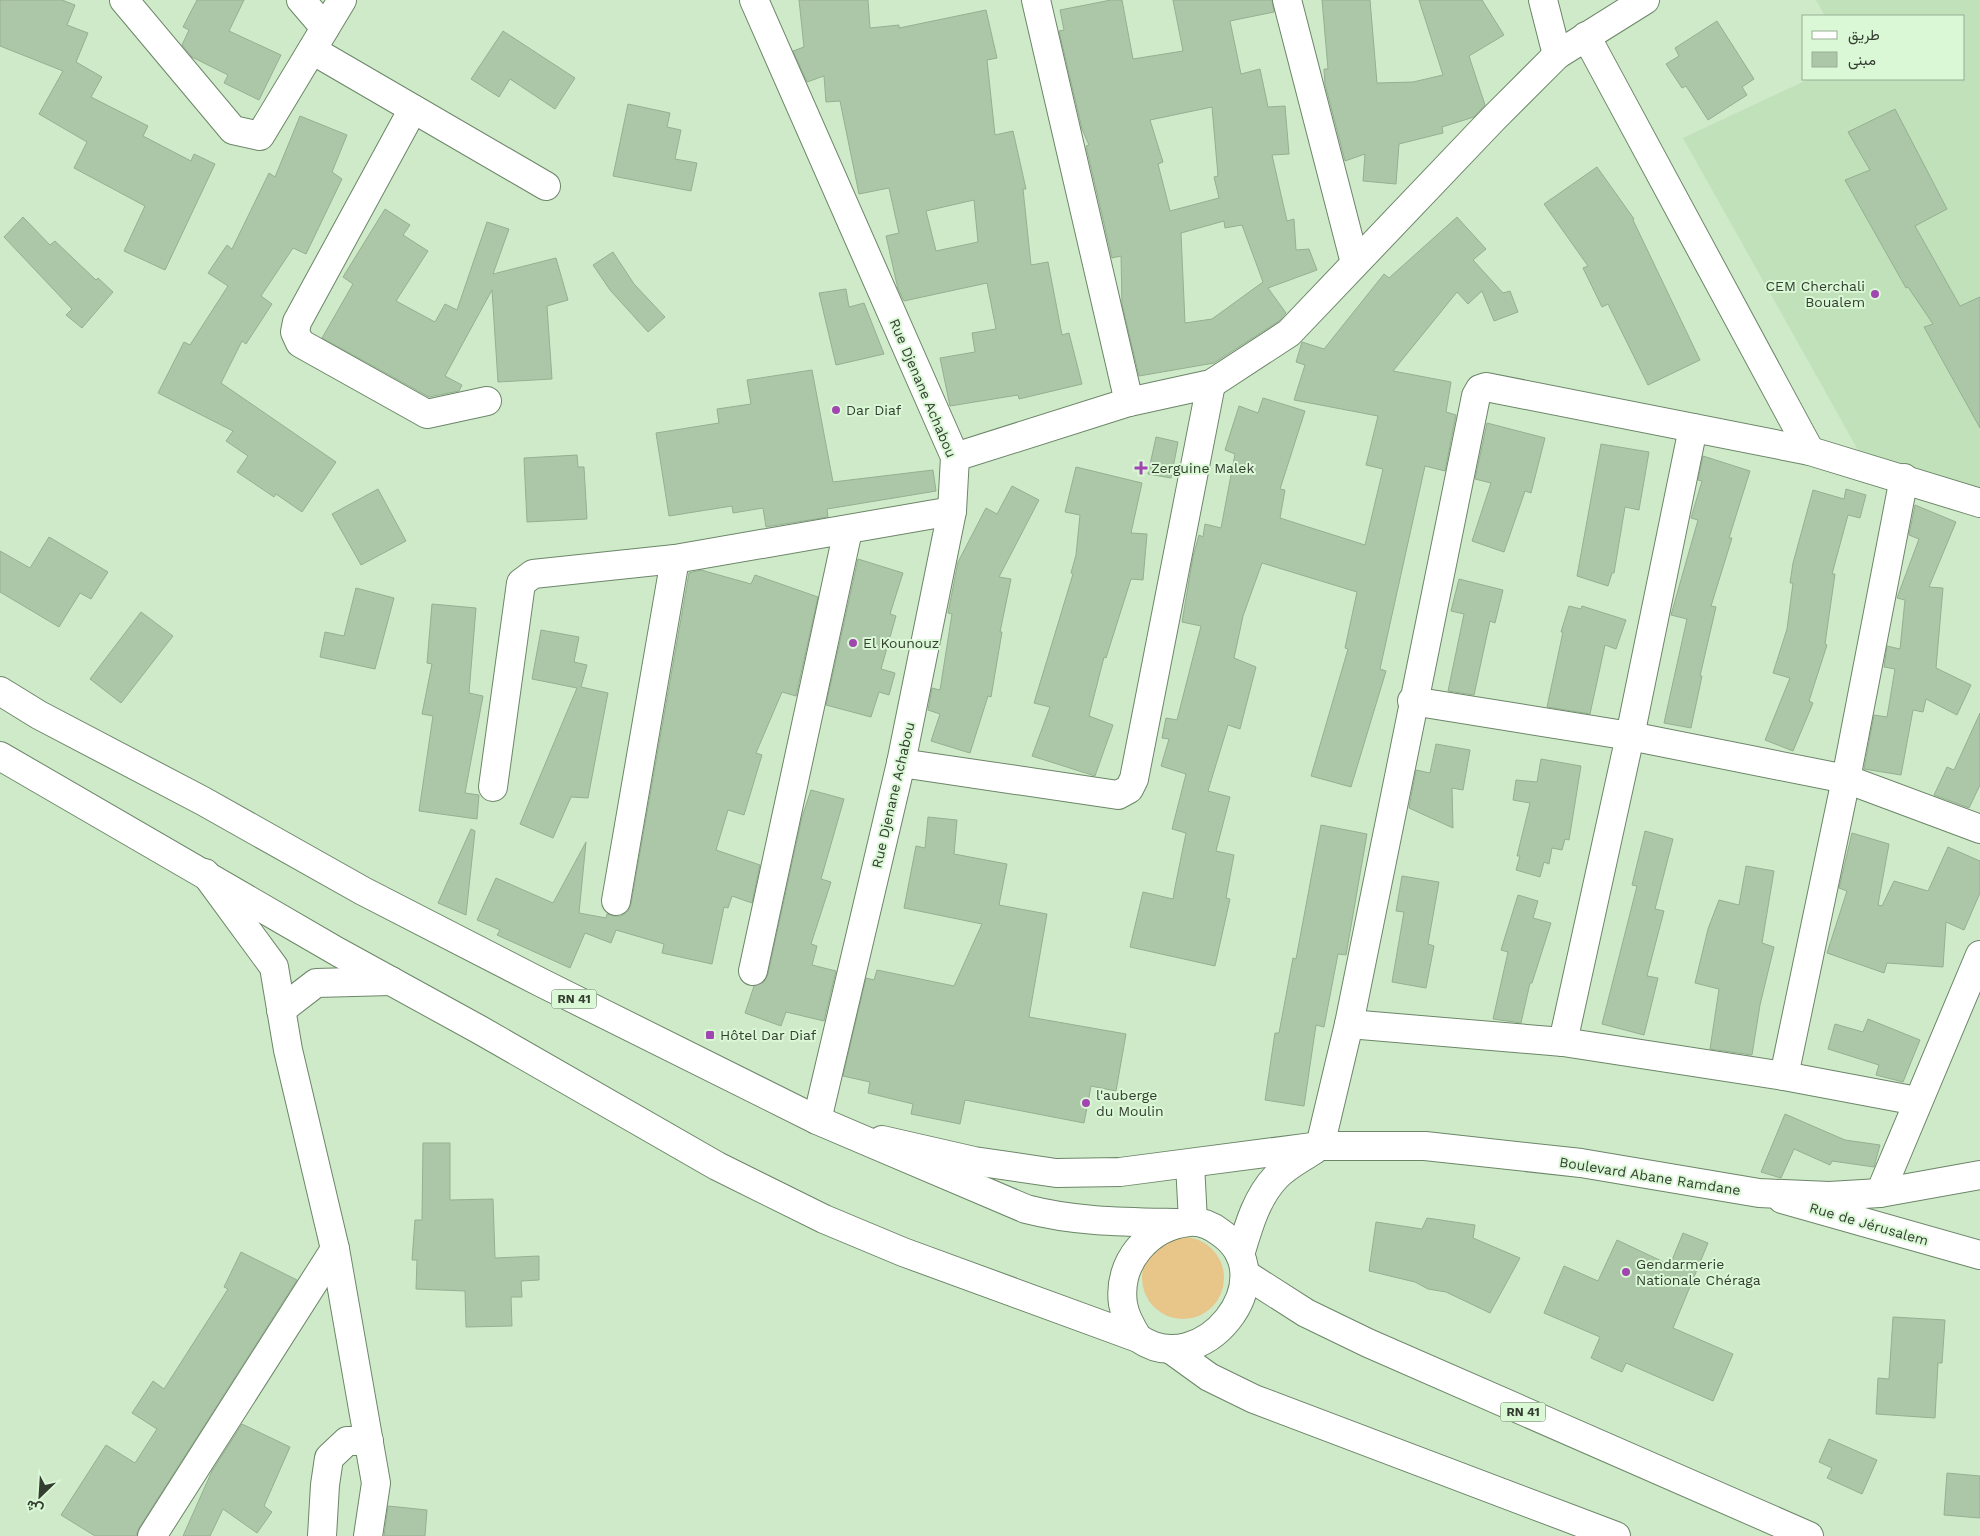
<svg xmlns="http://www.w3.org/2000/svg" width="1980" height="1536" font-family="'Work Sans',Vazirmatn,sans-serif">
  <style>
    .built { fill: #c0e1ba }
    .green { fill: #e8c588 }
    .building { fill: #acc7a7; stroke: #95b091; fill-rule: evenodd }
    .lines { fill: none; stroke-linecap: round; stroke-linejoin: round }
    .minor-casing { stroke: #6c8668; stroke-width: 30 }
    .major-casing { stroke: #6c8668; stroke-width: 30 }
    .highway-casing { stroke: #6c8668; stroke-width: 30 }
    .minor { stroke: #fff; stroke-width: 28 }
    .major { stroke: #fff; stroke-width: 28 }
    .highway { stroke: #fff; stroke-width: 28 }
    .poi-dot { fill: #a146b1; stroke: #dbf8d6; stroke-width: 2 }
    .labels { text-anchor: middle; stroke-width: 4; stroke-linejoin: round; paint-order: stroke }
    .shield { fill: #dbf8d6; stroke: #657662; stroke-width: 1 }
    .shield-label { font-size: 12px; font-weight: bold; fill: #333e31 }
    .poi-label { font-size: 14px; fill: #333e31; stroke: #dbf8d6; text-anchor: start }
    .street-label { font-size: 14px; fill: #333e31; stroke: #dbf8d6 }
  </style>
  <rect width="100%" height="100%" fill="#ceeac9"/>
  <polygon class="built" points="1816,0 1980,0 1980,490 1858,450 1683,138 1809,79 1964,79 1964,16 1825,16"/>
  <circle class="green" cx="1183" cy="1278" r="41"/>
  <g class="building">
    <polygon points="0,0 62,0 75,5 67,25 88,33 76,62 102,77 91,97 148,126 143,136 191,161 194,154 215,164 165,270 124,251 145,206 74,168 87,142 39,114 63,71 0,46"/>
    <polygon points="197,0 244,0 229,31 281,55 259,100 224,83 228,75 192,57 182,45 189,30 183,27"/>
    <path d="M799,0h69l2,28 29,-3v3l87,-18 11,48 -10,2 8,75 18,-4 13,58h-3l8,76 17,-3 14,73 7,-2 13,51 -63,15 -1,-4 -68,11 -10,-48 35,-6 -3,-19 24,-4 -9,-46 -83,18 -6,-12 -12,-53 13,-3 -10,-45 -30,6 -19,-93 -14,1 -2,-26 -17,6 -14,-31 11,-4zM974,200l4,42 -42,9 -10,-40z"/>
    <path d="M1111,0h11l11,59 50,-8 -10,-51h99l2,12 -44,9 11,53 19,-5 8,38 17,-1 4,48 -17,1 15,66 7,-2 2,31 13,-1 8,21 -49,18 18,25 -7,8 -65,42 -75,13 -17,-72 -1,-48 -9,2 -26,-112 3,-1 -7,-16 -23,-98 5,-1 -4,-20zM1212,107l6,69 -4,1 5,21 -49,13 -12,-47 5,-2 -13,-42zM1224,221l1,7 17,-3 21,57 -51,37 -27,4 -4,-90z"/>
    <polygon points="1322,0 1370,0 1377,83 1413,82 1443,75 1419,0 1482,0 1504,35 1469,56 1485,105 1474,117 1442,127 1443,133 1399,144 1396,184 1363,181 1365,154 1345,161 1325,84 1324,69 1328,69"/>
    <polygon points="1717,21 1754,79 1742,87 1747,95 1708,120 1686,86 1682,88 1666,64 1679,56 1675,48"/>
    <polygon points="503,31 575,78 555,109 510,79 499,97 471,79"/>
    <polygon points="628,104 670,113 667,127 681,130 675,159 697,163 691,191 613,176"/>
    <polygon points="1895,109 1947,209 1915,226 1960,306 1980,297 1980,428 1924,327 1933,324 1908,287 1906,288 1845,180 1870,170 1848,132"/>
    <polygon points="300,116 347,135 332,172 342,179 306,254 293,248 261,296 272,304 246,344 242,341 221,383 336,462 302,512 276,494 274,497 237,472 248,456 226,441 233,431 158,393 184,342 190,345 228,286 208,273 227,245 232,249 269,173 275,177"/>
    <polygon points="1597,167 1634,219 1633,220 1700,360 1648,385 1608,304 1602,307 1583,268 1588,266 1544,204"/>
    <polygon points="385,209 410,225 403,235 428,251 396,301 435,322 445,304 457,310 487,222 509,229 493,274 556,258 568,300 547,306 552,379 498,382 492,290 445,376 462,385 459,391 429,397 322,338 353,284 343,277"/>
    <polygon points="23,217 50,245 55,241 96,280 98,278 113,292 82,328 66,315 72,309 4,237"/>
    <polygon points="1457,217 1486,249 1473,260 1503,293 1510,291 1518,312 1494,321 1482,291 1468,304 1457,292 1393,371 1451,382 1446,412 1456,415 1445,471 1425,466 1380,669 1386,671 1351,787 1311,776 1348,649 1345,648 1357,592 1262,563 1243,616 1234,658 1256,667 1240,729 1228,725 1208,791 1230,797 1216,851 1234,855 1226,898 1230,899 1215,966 1130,947 1143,892 1173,899 1175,887 1186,833 1172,829 1186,774 1161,766 1169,739 1162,738 1166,718 1177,720 1201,626 1182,622 1193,557 1199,535 1203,537 1205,524 1221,528 1235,454 1225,450 1239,406 1258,413 1263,398 1305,411 1280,489 1285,490 1280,518 1365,545 1383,469 1366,465 1378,416 1294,400 1305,365 1296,362 1302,342 1324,349 1384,274 1389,278"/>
    <polygon points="613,252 634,284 665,317 648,332 610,290 593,265"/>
    <polygon points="846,289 849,307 864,303 884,354 836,365 819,293"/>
    <polygon points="812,370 833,482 933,470 936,491 827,509 828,517 766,527 763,508 733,513 732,506 669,516 656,433 719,423 717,409 751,404 747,380"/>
    <polygon points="1487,423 1545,438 1531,493 1525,491 1504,552 1472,541 1491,483 1475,479"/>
    <polygon points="1156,437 1178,442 1171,478 1148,474"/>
    <polygon points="1601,444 1649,452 1639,510 1625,507 1614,573 1612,573 1608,586 1577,576"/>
    <polygon points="577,455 578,467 584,467 587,519 527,522 524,458"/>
    <polygon points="1703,456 1750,471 1729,538 1732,538 1711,606 1716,607 1700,676 1702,676 1691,728 1664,723 1687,619 1671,615 1698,520 1691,518 1702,481 1698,480"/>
    <polygon points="1076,467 1142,483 1131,533 1147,534 1143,580 1131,579 1106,658 1104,657 1089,716 1113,725 1095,776 1032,756 1050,707 1034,703 1073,574 1071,573 1076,555 1080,515 1065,512"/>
    <polygon points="1012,486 1039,500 999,577 1011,579 1000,632 1002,632 991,697 988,696 970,753 931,741 940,714 928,710 932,688 940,690 952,614 948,613 958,562 986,508 997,514"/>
    <polygon points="378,489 406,541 361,565 332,514"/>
    <polygon points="1846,489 1866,495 1860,518 1848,515 1832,574 1835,574 1825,644 1827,645 1809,701 1813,703 1793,751 1765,740 1790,678 1773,673 1787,629 1793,583 1790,583 1793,563 1813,490 1844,499"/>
    <polygon points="1915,505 1956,522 1929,587 1943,588 1936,668 1971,685 1957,715 1926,699 1923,712 1913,710 1901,775 1864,769 1874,715 1887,717 1895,669 1884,667 1887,646 1900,649 1905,600 1897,598 1919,539 1909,535"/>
    <polygon points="49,537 108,572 91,599 80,593 59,627 0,592 0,551 30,568"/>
    <polygon points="858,559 903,573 890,614 896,616 881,669 895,673 889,695 879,692 871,717 826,705"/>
    <polygon points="701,570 751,584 755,575 818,597 796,696 782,692 756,753 762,755 744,815 728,810 716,850 760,865 752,903 732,896 728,908 724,907 712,964 662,953 664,944 616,930 611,943 585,933 570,968 497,935 500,930 477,920 496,878 553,903 586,842 579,913 606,918 607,914 614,916 621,916 628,911 631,904 689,573"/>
    <polygon points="1459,579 1503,590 1495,623 1490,621 1474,695 1448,691 1464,614 1451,611"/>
    <polygon points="356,588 394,598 375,669 320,657 325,632 344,636"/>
    <polygon points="432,604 476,608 469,693 483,696 465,793 479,795 477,819 419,811 433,716 422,714 432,664 427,663"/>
    <polygon points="1569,606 1581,609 1582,606 1626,620 1616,649 1605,645 1590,714 1547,707 1563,632 1561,632"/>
    <polygon points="141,612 173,636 121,703 90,679"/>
    <polygon points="541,630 579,637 574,662 587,665 581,687 608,693 588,798 571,797 553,838 520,824 577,688 532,679"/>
    <polygon points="1980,713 1980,785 1969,808 1934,795 1947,767 1954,770"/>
    <polygon points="1436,744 1470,750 1463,790 1452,788 1453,828 1409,808 1416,770 1430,773"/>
    <polygon points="1541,759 1581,766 1569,840 1565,839 1562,850 1552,848 1549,864 1544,862 1540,877 1516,870 1520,856 1517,856 1530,803 1513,800 1516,780 1537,782"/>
    <polygon points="811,790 844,799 821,879 831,882 811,944 817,946 812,965 836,971 824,1021 786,1012 781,1026 745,1013 754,986 764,982 768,974 802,817"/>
    <polygon points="928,817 957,820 954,854 1007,864 999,905 1047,914 1029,1017 1126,1034 1116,1091 1091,1086 1084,1123 965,1100 960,1124 911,1114 913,1104 868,1093 870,1082 843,1076 866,978 874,980 877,970 954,986 982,924 904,908 916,846 925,848"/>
    <polygon points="1321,825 1367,834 1346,955 1338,954 1324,1027 1316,1025 1304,1106 1265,1100 1275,1033 1279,1033 1293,958 1296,959"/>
    <polygon points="471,829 475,831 466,915 438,903"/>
    <polygon points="1645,831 1673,839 1655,909 1664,911 1647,976 1658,978 1644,1035 1602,1024 1637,886 1632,885"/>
    <polygon points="1852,833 1889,844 1878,905 1882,906 1894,881 1928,891 1948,847 1980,861 1980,893 1964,930 1946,922 1943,967 1887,963 1884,973 1827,953 1847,891 1839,888"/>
    <polygon points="1746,866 1774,871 1762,943 1774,947 1760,1005 1752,1055 1710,1049 1719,989 1695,983 1708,929 1719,900 1739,905"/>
    <polygon points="1402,876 1439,882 1428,944 1434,946 1426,988 1392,982 1404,912 1396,911"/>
    <polygon points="1518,895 1538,901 1533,918 1551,923 1532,983 1530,983 1521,1023 1493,1019 1508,952 1501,950"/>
    <polygon points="1868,1019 1920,1040 1903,1082 1876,1075 1879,1065 1828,1049 1835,1024 1863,1032"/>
    <polygon points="1785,1114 1845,1140 1880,1145 1874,1167 1832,1161 1830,1165 1794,1149 1781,1178 1761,1172"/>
    <polygon points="423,1143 450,1143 450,1200 493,1199 495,1258 539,1256 539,1280 521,1281 522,1297 511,1297 512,1326 466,1327 465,1291 416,1289 417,1260 412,1260 415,1220 422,1220"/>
    <polygon points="1427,1218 1475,1225 1473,1238 1520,1258 1490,1313 1446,1292 1428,1289 1415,1282 1369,1271 1376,1222 1422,1229"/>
    <polygon points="1683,1233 1708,1243 1673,1328 1733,1354 1713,1401 1626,1363 1622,1372 1591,1358 1600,1337 1544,1313 1564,1266 1598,1281 1617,1240 1670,1265"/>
    <polygon points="241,1252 297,1280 139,1528 136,1536 95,1536 61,1515 106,1445 135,1463 157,1429 132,1413 153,1381 164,1389 228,1289 224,1287"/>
    <polygon points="1893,1317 1945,1320 1942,1363 1938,1363 1935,1418 1876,1414 1878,1378 1889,1379"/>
    <polygon points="242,1424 290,1447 264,1506 272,1512 257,1533 223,1509 210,1536 183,1536 212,1471"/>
    <polygon points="1829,1439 1877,1460 1862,1494 1827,1478 1832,1468 1819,1462"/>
    <polygon points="1947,1473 1980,1476 1980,1518 1944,1515"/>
    <polygon points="388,1506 427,1510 425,1536 384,1536"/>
  </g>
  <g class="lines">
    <g class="minor-casing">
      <g id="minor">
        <polyline points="124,0 233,130 260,136 342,0"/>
        <polyline points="301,0 325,28"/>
        <polyline points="1036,0 1129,402"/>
        <polyline points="1287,0 1355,263"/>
        <polyline points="1543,0 1557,55"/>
        <polyline points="1586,36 1810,451"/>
        <polyline points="312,50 546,186"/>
        <polyline points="413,109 297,322 295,332 300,343 427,414 487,401"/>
        <polyline points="955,457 1129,402 1211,384 1289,333 1493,119 1557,55 1645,0"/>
        <polyline points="1412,701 1630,736 1846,779 1980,829"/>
        <polyline points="901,763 1118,795 1129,789 1134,779 1211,384"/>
        <polyline points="493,787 521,583 533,574 675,559 952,511"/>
        <polyline points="205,873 274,967 288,1050 335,1249 376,1483 368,1536"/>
        <polyline points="616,901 675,559"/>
        <polyline points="753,971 848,530"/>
        <polyline points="281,1010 316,983 391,981"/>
        <polyline points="1349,1024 1563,1042 1784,1076 1917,1101"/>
        <polyline points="1563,1042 1630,736 1693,428"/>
        <polyline points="1784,1076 1846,779 1904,478"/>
        <polyline points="1320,1146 1349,1024 1476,396 1480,389 1486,387 1810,451 1980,503"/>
        <polyline points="1880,1193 1980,955"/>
        <polyline points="1782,1199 1980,1255"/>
        <polyline points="152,1536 335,1249"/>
        <polyline points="322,1536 325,1485 329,1458 347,1441 369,1441"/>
      </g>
    </g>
    <g class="major-casing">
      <g id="major">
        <polyline points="754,0 955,457 952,511 901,763 817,1120"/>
        <polyline points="882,1140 974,1161 1056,1173 1120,1172 1320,1146 1425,1146 1581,1163 1759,1193 1829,1196 1880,1193 1980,1175"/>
        <path d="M1240,1255c8,-27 16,-57 36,-78 10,-11 26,-19 38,-27"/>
      </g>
    </g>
    <g class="highway-casing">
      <g id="highway">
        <path d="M0,691l39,24 164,86 160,90 179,92 275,137 209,89c50,13 98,13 150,14"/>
        <path d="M0,756l338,196 142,78 237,136 107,53 79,33 235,86c64,45 148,-60 83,-105 -9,-7 -21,-12 -32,-11 -40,4 -72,40 -66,82 2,13 8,23 15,34"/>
        <polyline points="1190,1164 1193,1221"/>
        <polyline points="1245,1274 1306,1313 1368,1343 1809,1536"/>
        <polyline points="1173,1351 1209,1377 1254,1399 1616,1536"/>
      </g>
    </g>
    <use href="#minor" class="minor"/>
    <use href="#major" class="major"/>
    <use href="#highway" class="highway"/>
  </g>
  <g class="poi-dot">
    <circle cx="1875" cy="294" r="5"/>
    <circle cx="836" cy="410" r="5"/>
    <path d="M1138.5 460.5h5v5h5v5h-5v5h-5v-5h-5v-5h5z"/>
    <circle cx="853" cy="643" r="5"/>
    <rect x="705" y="1030" width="10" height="10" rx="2.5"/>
    <circle cx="1086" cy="1103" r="5"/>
    <circle cx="1626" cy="1272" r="5"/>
  </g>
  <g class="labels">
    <g class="shield">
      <rect x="551.5" y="989.5" width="45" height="19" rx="4"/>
      <rect x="1500.5" y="1402.5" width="45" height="19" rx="4"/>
    </g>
    <g class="shield-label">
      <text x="574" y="1003">RN 41</text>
      <text x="1523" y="1416">RN 41</text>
    </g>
    <g class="poi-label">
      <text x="1865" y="291" text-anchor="end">CEM Cherchali<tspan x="1865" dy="16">Boualem</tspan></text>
      <text x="846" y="415">Dar Diaf</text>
      <text x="1151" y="473">Zerguine Malek</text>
      <text x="863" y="648">El Kounouz</text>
      <text x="720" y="1040">Hôtel Dar Diaf</text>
      <text x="1096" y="1100">l'auberge<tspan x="1096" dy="16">du Moulin</tspan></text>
      <text x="1636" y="1269">Gendarmerie<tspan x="1636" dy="16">Nationale Chéraga</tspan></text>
    </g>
    <g class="street-label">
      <text transform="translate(923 388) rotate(67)" y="5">Rue Djenane Achabou</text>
      <text transform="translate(893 795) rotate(-77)" y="5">Rue Djenane Achabou</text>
      <text transform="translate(1650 1176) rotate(9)" y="5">Boulevard Abane Ramdane</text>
      <text transform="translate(1869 1224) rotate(16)" y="5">Rue de Jérusalem</text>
    </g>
  </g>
  <rect x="1802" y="15" width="162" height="65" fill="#dbf8d6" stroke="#98ae94"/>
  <rect x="1812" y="31" width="25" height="8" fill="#ffffff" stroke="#98ae94"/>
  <text x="1848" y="40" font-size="15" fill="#333e31">طريق</text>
  <rect x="1812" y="52" width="25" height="15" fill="#acc7a7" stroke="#98ae94"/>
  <text x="1848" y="65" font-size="15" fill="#333e31">مبنى</text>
  <g transform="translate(40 1496) rotate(205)" stroke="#dbf8d6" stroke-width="4" paint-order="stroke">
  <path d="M0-4L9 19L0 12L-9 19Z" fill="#333e31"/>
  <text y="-8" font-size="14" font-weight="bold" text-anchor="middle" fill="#333e31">ش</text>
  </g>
</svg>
